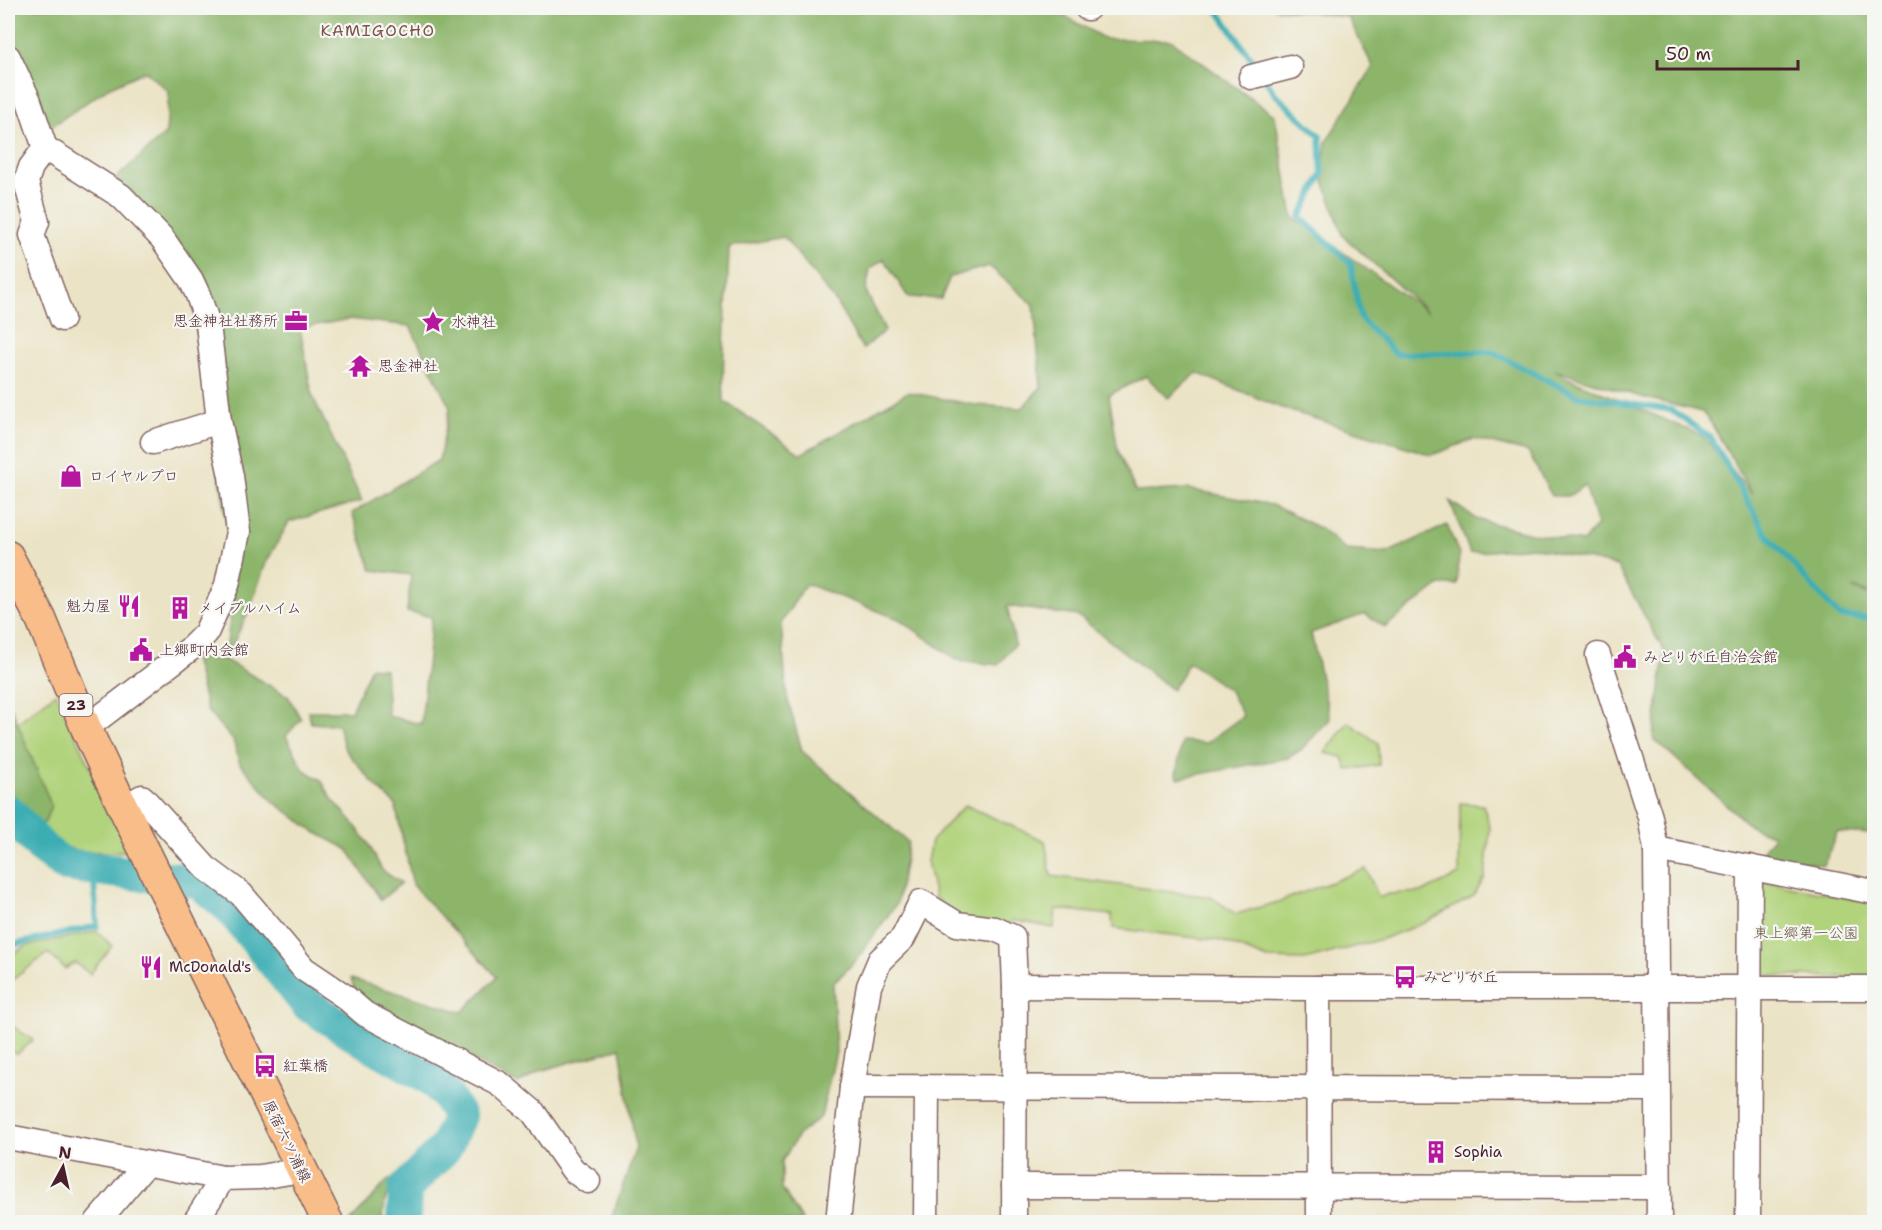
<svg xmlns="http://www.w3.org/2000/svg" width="1882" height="1230" font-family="'Shantell Sans','Klee One',sans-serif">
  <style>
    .green { fill: #b1d37b; stroke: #7e7953; stroke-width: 1.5 }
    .forest { fill: #8cb56b; stroke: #6b6a4b; stroke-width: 1.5; fill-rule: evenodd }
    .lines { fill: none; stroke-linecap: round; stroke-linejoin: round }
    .stream { stroke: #3badb3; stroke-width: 6 }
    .river { stroke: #3badb3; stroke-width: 34 }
    .minor-casing { stroke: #826461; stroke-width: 27 }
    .major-casing { stroke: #826461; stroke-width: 33 }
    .minor { stroke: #fff; stroke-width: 24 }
    .major { stroke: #f8bd89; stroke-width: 30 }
    .labels { text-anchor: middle; stroke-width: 4.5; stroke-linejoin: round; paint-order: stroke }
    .shield { fill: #f6f6f2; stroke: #7e6067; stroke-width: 1.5 }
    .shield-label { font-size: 14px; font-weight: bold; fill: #4a1f2b }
    .poi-label { font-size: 15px; fill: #4a1f2b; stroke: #f6f6f2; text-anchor: start }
    .park-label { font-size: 15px; fill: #695543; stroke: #f6f6f2 }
    .street-label { font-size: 15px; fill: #4a1f2b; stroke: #f6f6f2 }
    .neighbourhood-label { font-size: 16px; letter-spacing: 1.5px; fill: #7f524d; stroke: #f6f6f2 }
  </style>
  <rect width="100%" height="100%" fill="#f6f6f2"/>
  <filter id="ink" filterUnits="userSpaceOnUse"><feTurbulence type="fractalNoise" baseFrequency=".0167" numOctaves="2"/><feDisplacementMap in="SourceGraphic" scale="12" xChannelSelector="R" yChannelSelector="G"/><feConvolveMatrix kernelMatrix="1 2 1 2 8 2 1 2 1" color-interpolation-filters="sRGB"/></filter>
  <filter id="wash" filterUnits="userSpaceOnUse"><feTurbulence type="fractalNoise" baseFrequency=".008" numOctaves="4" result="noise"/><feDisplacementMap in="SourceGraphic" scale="24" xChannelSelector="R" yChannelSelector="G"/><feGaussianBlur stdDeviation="1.35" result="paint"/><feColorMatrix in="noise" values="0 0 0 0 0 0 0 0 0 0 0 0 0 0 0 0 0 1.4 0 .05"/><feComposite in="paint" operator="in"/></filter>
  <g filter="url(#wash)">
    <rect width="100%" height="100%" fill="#ebe3c5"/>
    <g class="green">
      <path d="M56,693l74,158c-39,1 -64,6 -94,-25l9,-4 -28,-99z"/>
      <polygon points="1348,722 1378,743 1379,765 1347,770 1343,757 1325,753"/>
      <polygon points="1460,803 1483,805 1490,827 1485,877 1474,896 1424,923 1382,939 1305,960 1268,959 1222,941 1113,928 1112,915 1056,909 1054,928 1012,920 1010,927 965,921 935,898 927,861 931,841 965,805 1045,841 1051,876 1211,897 1236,914 1278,902 1366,869 1379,898 1388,894 1422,892 1459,875"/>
      <polygon points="1758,880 1874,903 1874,978 1759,975"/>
      <polygon points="97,931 112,946 90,974 75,963 65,969 48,953 8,983 8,956 27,946"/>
      <polygon points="8,1023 33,1040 17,1054 8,1050"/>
    </g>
    <g class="forest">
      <path d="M8,8h906l5,2 9,-2h123l54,31 66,1 104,76 18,101 136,96 -86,-77 -21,-61 4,-33 47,-75 -25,-50 -74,-9h600v587l-21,-7 21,10v231l-3,5 -34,-2 -13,33 -65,-9 15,-20 -24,-10 -97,-88 12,-85 -48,-87 -85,-19 -62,6 -20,-52 26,18 58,15 49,8 14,-17 -12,-40 -16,11h-17l-24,-44 -54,-13 -42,16 -148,-46 -87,-36 -29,25 -22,-22 -37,19 9,56 18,41 51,-3 85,16 47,23 27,22 41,3 60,-28 12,29 -2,31h-17l-55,42 -20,-13 -54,19 19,86 -28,30 -14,9 -110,20 -2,-3 6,-34 24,2 37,-27 -13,-25 -41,-29 -17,28 -94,-74 -71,-10 8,38 -17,21 -41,-5 -58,-41 -93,-35 -25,39 6,74 15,54 106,91 -11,61 -40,56 -24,25 3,68 -15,65 -22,17 -17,27v27l21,34h-193l26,-74 -16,-100 -80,23 -22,13 -148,-78 -15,-15 -4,-12 111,33 35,-35 -84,-91 -18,-82 -19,-18 -31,-36 -7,-25 -27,-2 -3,-12h43l20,-44 14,2 3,47 33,8 11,-107 -25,-5 4,-37 -39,-5 -20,-57 87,-53 11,-52 -40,-82 -60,-7 -50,9 12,67 50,106 -73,21 -23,41 -17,48 -24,49 63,36 13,23 -15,17 18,34 17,10 11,19 19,21 17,23 14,27 19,13 -20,17 -34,-51 -32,-17 -41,-30 -34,-38 -7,-24 -26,-29 -13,-53 31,2 10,-84 -49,-319 -70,-79 50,-45 3,-41 -24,-21 -37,17 -59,40 -7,-9 -16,-56 -18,-19zM784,237l51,64 28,48 22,-19 -19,-39 4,-22 14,-10 24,38 33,2 9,-22 39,-11 45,39 7,82 -19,21 -47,-3 -67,-13 -107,62 -77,-53c-3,-51 4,-103 5,-154zM1554,370l87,27 61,15 9,11 42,72 -50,-59 -135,-58z"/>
      <polygon points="8,700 51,805 45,822 8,840"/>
      <polygon points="389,1179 394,1182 385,1200 382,1222 350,1222"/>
    </g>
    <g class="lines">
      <g class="stream">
        <polyline points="1113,8 1124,8"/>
        <polyline points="1216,8 1259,70"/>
        <polyline points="1264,78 1275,94 1320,136 1322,175 1300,217 1351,264 1360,318 1396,354 1492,352 1578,396 1671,410 1711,438 1767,535 1839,616 1874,619"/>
        <polyline points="8,946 97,926 93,868"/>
      </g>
      <polyline class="river" points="8,811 44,850 65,865 199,882 230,908 307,1004 358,1037 433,1080 447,1096 459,1116 446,1147 405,1189 404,1222"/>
    </g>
  </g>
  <g filter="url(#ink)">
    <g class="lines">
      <g class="minor-casing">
        <g id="minor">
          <polyline points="1087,8 1088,8"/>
          <polyline points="8,57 29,101 45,148 121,196 162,238 191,280 198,295 208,324 219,421 231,476 238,532 227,585 206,633 190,649 86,728"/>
          <polyline points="1251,77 1290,67"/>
          <polyline points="45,148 31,167 26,182 37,222 32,235 62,319"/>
          <polyline points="153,442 219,421"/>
          <polyline points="1598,655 1650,817 1656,849 1659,1222"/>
          <polyline points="123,808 142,797 206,868 241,894 304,969 344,996 365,1014 500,1084 533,1112 573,1170 588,1181"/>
          <polyline points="1656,849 1874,892"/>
          <polyline points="1015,986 1318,988 1874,988"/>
          <polyline points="1318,988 1319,1222"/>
          <polyline points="852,1087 1657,1089"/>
          <polyline points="8,1137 223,1178"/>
          <polyline points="1014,1186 1659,1187"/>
          <polyline points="97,1222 146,1164"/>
          <polyline points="195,1222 223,1178 260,1177 301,1170"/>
          <polyline points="838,1222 852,1087 869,986 880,960 903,938 921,902 957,924 995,929 1013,937 1015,986 1014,1222"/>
          <polyline points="926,1222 927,1087"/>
          <polyline points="1748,1222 1750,867"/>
        </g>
      </g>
      <g class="major-casing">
        <polyline id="major" points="8,556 41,619 86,728 122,805 328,1222"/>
      </g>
      <use href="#minor" class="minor"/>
      <use href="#major" class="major"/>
    </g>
  </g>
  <defs>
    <g id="office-bare" transform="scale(1.8)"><path d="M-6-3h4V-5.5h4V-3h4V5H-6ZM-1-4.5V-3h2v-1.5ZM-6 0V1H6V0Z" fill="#b5179e" stroke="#f6f6f2" stroke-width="2.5" paint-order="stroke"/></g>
    <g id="sight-bare" transform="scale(1.8)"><path d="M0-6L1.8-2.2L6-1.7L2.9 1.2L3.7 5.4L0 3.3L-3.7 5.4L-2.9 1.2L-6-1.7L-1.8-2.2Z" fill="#b5179e" stroke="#f6f6f2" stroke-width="2.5" paint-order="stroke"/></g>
    <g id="temple-bare" transform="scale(1.8)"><path d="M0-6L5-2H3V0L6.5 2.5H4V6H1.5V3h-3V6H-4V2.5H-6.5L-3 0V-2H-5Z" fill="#b5179e" stroke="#f6f6f2" stroke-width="2.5" paint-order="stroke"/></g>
    <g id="shop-bare" transform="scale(1.8)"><path d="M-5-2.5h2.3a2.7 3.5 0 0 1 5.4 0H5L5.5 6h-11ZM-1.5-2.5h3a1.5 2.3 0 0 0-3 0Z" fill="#b5179e" stroke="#f6f6f2" stroke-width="2.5" paint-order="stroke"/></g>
    <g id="restaurant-bare" transform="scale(1.8)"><path d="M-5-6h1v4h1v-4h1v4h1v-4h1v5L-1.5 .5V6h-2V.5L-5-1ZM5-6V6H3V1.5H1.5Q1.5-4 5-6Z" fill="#b5179e" stroke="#f6f6f2" stroke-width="2.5" paint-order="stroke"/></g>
    <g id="building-bare" transform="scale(1.8)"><path d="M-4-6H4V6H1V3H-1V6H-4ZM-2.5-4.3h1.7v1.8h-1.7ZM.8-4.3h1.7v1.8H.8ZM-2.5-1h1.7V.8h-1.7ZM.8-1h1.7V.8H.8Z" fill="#b5179e" stroke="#f6f6f2" stroke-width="2.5" paint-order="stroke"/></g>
    <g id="civic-bare" transform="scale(1.8)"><path d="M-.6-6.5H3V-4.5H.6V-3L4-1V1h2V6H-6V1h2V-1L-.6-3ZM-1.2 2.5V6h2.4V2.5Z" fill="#b5179e" stroke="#f6f6f2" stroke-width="2.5" paint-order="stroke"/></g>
    <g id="bus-bare" transform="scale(1.8)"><path d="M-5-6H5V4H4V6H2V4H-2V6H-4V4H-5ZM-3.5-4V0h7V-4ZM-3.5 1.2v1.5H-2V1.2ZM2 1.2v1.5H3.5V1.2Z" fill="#b5179e" stroke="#f6f6f2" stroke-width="2.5" paint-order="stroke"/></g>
  </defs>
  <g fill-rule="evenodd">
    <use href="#office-bare" x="296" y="321"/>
    <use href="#sight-bare" x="433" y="322"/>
    <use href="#temple-bare" x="360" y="366"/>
    <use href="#shop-bare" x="71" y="476"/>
    <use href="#restaurant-bare" x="129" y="606"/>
    <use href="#building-bare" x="180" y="608"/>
    <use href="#civic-bare" x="141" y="650"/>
    <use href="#civic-bare" x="1625" y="657"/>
    <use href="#restaurant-bare" x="151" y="967"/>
    <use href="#bus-bare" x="1405" y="977"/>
    <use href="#bus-bare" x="265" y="1066"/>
    <use href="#building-bare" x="1436" y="1152"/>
  </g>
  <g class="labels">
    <rect class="shield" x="59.5" y="694" width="33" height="22" rx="4.5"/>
    <g class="shield-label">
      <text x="76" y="710">23</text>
    </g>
    <g class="poi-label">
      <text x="278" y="326" text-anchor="end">思金神社社務所</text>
      <text x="451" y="327">水神社</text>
      <text x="378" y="371">思金神社</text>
      <text x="89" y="481">ロイヤルプロ</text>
      <text x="111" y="611" text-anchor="end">魁力屋</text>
      <text x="198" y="613">メイプルハイム</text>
      <text x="159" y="655">上郷町内会館</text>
      <text x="1643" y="662">みどりが丘自治会館</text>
      <text x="169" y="972">McDonald's</text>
      <text x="1423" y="982">みどりが丘</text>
      <text x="283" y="1071">紅葉橋</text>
      <text x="1454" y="1157">Sophia</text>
    </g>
    <g class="park-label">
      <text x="1806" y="938">東上郷第一公園</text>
    </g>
    <g class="street-label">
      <text transform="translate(287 1141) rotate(64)" y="5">原宿六ツ浦線</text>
    </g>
    <g class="neighbourhood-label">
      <text x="378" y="36">KAMIGOCHO</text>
    </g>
  </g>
  <rect width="1882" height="1230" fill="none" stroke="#f6f6f2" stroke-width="30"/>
  <g transform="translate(63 1167) rotate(8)" stroke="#f6f6f2" stroke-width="4.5" paint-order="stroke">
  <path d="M0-4.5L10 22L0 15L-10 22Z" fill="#4a1f2b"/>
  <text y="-9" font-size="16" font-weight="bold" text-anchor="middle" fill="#4a1f2b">N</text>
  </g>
  <path d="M1657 60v9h141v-9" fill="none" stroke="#4a1f2b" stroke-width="3"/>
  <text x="1666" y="60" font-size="18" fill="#4a1f2b" stroke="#f6f6f2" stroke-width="4.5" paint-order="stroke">50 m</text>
</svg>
